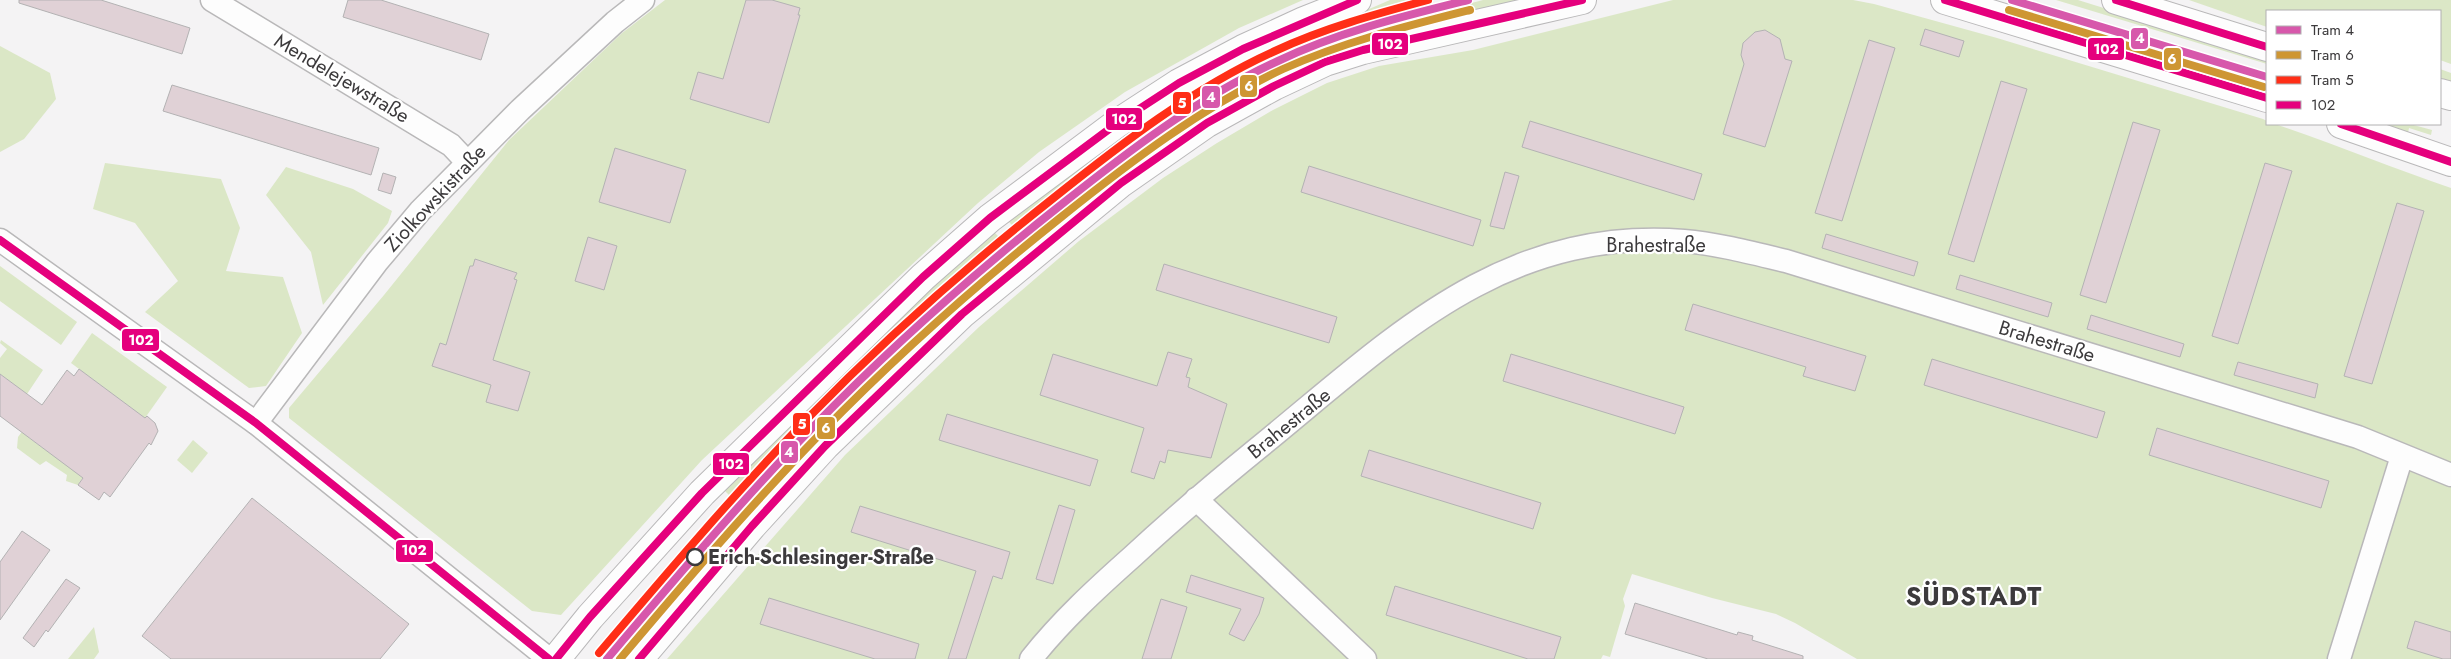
<svg xmlns="http://www.w3.org/2000/svg" width="2451" height="659" font-family="Jost,sans-serif">
  <style>
    .green { fill: #dbe7c6 }
    .building { fill: #e0d1d6; stroke: #b3b2b3 }
    .lines { fill: none; stroke-linecap: round; stroke-linejoin: round }
    .minor-casing { stroke: #b9b8b9; stroke-width: 25 }
    .major-casing { stroke: #b9b8b9; stroke-width: 30 }
    .minor { stroke: #fdfdfd; stroke-width: 22 }
    .major { stroke: #fdfdfd; stroke-width: 28 }
    .bus-1-casing { stroke: #fff; stroke-width: 11 }
    .bus-1 { stroke: #e5007d; stroke-width: 8 }
    .tram-1-casing { stroke: #fff; stroke-width: 11 }
    .tram-2-casing { stroke: #fff; stroke-width: 11 }
    .tram-3-casing { stroke: #fff; stroke-width: 11 }
    .tram-1 { stroke: #d758ab; stroke-width: 8 }
    .tram-2 { stroke: #ce9633; stroke-width: 8 }
    .tram-3 { stroke: #ff2e17; stroke-width: 8 }
    .stop-dot { fill: #fff; stroke: #3c3a3c; stroke-width: 2.5 }
    .labels { text-anchor: middle; stroke-width: 4.5; stroke-linejoin: round; paint-order: stroke }
    .street-label { font-size: 20px; fill: #3c3a3c; stroke: #fff }
    .stop-label { font-size: 20px; font-weight: bold; fill: #3c3a3c; stroke: #fff; text-anchor: start }
    .district-label { font-size: 25px; font-weight: bold; letter-spacing: 1px; fill: #3c3a3c; stroke: #fff }
    .line-badge { stroke: #fff; stroke-width: 2 }
    .badge-label { font-size: 14px; text-anchor: middle; font-weight: bold; fill: #fff }
  </style>
  <rect width="100%" height="100%" fill="#f4f3f4"/>
  <g class="green">
    <polygon points="665,0 1303,0 1239,28 1125,92 1039,152 978,203 702,460 561,615 532,611 289,418 289,408 384,295 509,140 622,33"/>
    <polygon points="1390,0 1408,0 1353,16"/>
    <polygon points="1483,0 1520,0 1335,50 1030,248 1025,242 1108,173 1146,146 1254,78 1313,50 1374,29"/>
    <path d="M1673,0h180l21,4 123,34 266,81 4,2v3h8c59,20 117,44 176,64v471h-594l-62,-36 -19,-9 -64,-16 -80,-24 -9,25 2,7 -15,51 -7,-2 -2,4h-934l178,-204 134,-128 100,-86 84,-63 54,-35 56,-33 54,-27 52,-17 94,-16z"/>
    <polygon points="2056,0 2078,0 2267,59 2267,64"/>
    <polygon points="2189,0 2451,0 2451,64 2440,60 2440,11 2267,11 2267,27"/>
    <polygon points="0,46 50,73 56,99 24,139 0,152"/>
    <polygon points="1255,56 1193,91 1096,157 1012,225 1006,219 1094,152 1193,88"/>
    <polygon points="2440,69 2451,73 2451,86 2440,83"/>
    <polygon points="2377,124 2410,124 2432,130 2431,135 2409,128 2408,133"/>
    <polygon points="105,163 221,179 240,228 226,271 283,277 302,333 266,386 249,388 145,312 178,281 135,223 93,209"/>
    <polygon points="286,167 353,189 392,211 388,223 323,305 311,252 266,195"/>
    <path d="M994,232l5,5c-95,81 -182,169 -268,260l-6,-6 153,-156z"/>
    <path d="M1010,252l7,7 -280,272 -6,-6c89,-95 180,-188 279,-273z"/>
    <polygon points="0,266 77,322 61,345 0,301"/>
    <polygon points="92,333 167,387 145,418 71,363"/>
    <polygon points="1,340 43,370 27,394 0,374 0,358 7,349 0,343"/>
    <polygon points="51,393 50,410 29,438 83,477 78,485 66,481 67,475 46,461 40,465 17,448 18,437"/>
    <polygon points="193,440 208,453 192,473 177,460"/>
    <polygon points="94,627 99,652 94,659 68,659"/>
  </g>
  <g class="building">
    <polygon points="19,0 101,0 190,28 182,54 19,3"/>
    <polygon points="348,0 381,0 489,34 481,60 343,17"/>
    <polygon points="746,0 772,0 800,8 798,15 800,15 769,123 690,99 698,72 723,79"/>
    <polygon points="1925,29 1964,41 1959,57 1920,45"/>
    <polygon points="1765,30 1780,39 1785,59 1792,61 1765,147 1723,134 1744,64 1741,55 1743,43 1755,32"/>
    <polygon points="1869,40 1895,48 1842,221 1815,213"/>
    <polygon points="2001,81 2027,89 1974,262 1948,254"/>
    <polygon points="172,85 379,148 371,175 163,111"/>
    <polygon points="1530,121 1702,174 1694,200 1522,147"/>
    <polygon points="2133,122 2160,130 2106,303 2080,295"/>
    <polygon points="615,148 686,170 670,223 599,202"/>
    <polygon points="2265,163 2292,171 2238,344 2212,336"/>
    <polygon points="1309,166 1481,220 1473,246 1301,192"/>
    <polygon points="1505,172 1519,176 1504,229 1490,226"/>
    <polygon points="383,173 396,177 391,194 378,190"/>
    <polygon points="2397,203 2424,211 2372,384 2344,376"/>
    <polygon points="1826,234 1918,262 1914,276 1822,248"/>
    <polygon points="588,237 617,246 604,290 575,281"/>
    <polygon points="475,259 517,273 514,279 517,280 493,360 530,372 518,411 486,402 491,385 432,366 440,343 446,345 470,266 473,266"/>
    <polygon points="1164,264 1337,317 1329,343 1156,290"/>
    <polygon points="1960,275 2052,303 2048,317 1956,289"/>
    <polygon points="1693,304 1866,356 1855,391 1803,376 1806,367 1685,330"/>
    <polygon points="2091,315 2184,344 2180,357 2087,329"/>
    <polygon points="1168,352 1192,359 1186,377 1190,378 1188,387 1227,404 1211,458 1168,450 1165,463 1160,461 1154,479 1131,472 1144,428 1040,395 1053,354 1157,386"/>
    <polygon points="1511,354 1684,407 1675,434 1503,381"/>
    <polygon points="1932,359 2105,412 2097,438 1924,385"/>
    <polygon points="2238,362 2318,384 2315,398 2234,375"/>
    <polygon points="79,369 145,418 147,416 155,423 158,431 151,445 149,443 110,497 104,492 99,500 78,485 83,478 0,416 0,374 42,405 67,370 74,376"/>
    <polygon points="947,414 1098,460 1090,486 939,440"/>
    <polygon points="2157,428 2329,481 2321,508 2149,455"/>
    <polygon points="1369,450 1541,503 1533,529 1361,476"/>
    <polygon points="252,498 409,624 380,659 171,659 142,636"/>
    <polygon points="1059,505 1075,510 1053,584 1036,579"/>
    <polygon points="860,506 1010,552 1002,579 993,576 966,659 948,659 976,571 851,532"/>
    <polygon points="22,531 50,550 0,620 0,562"/>
    <polygon points="1191,575 1264,598 1259,614 1244,641 1229,634 1241,609 1186,592"/>
    <polygon points="66,579 80,588 48,632 46,630 34,647 23,638"/>
    <polygon points="1395,586 1561,637 1554,659 1528,659 1386,615"/>
    <polygon points="769,598 919,644 915,659 875,659 760,624"/>
    <polygon points="1161,599 1187,607 1171,659 1142,659"/>
    <polygon points="1635,603 1737,635 1738,632 1753,636 1752,640 1803,656 1803,659 1708,659 1625,634"/>
    <polygon points="2415,621 2451,632 2451,659 2443,659 2407,648"/>
  </g>
  <g class="lines">
    <g class="minor-casing">
      <g id="minor">
        <polyline points="212,0 451,145 467,162"/>
        <polyline points="0,240 256,423 549,659"/>
        <polyline points="256,423 377,262 420,211 520,110 615,22 643,0"/>
        <polyline points="1196,499 1365,659"/>
        <path d="M1031,659c30,-38 66,-71 102,-103 40,-37 81,-72 124,-107 132,-107 242,-222 427,-208 34,3 68,12 102,20l572,176 93,38"/>
        <polyline points="2339,659 2402,456"/>
      </g>
    </g>
    <g class="major-casing">
      <g id="major">
        <polyline points="1945,0 2267,98"/>
        <polyline points="2116,0 2267,47"/>
        <polyline points="2440,93 2451,96"/>
        <polyline points="2341,124 2451,162"/>
        <polyline points="556,659 590,617 702,493 923,277 990,218 1116,124 1179,83 1243,49 1304,21 1357,0"/>
        <polyline points="639,659 752,526 825,446 962,314 1121,183 1207,123 1274,86 1325,62 1363,50 1582,0"/>
      </g>
    </g>
    <use href="#minor" class="minor"/>
    <use href="#major" class="major"/>
    <g class="bus-1-casing">
      <g id="bus-1">
        <polyline points="1945,0 2267,98"/>
        <polyline points="2116,0 2267,47"/>
        <polyline points="2341,124 2451,162"/>
        <polyline points="0,240 256,423 549,659"/>
        <polyline points="556,659 590,617 702,493 923,277 990,218 1116,124 1179,83 1243,49 1357,0"/>
        <polyline points="639,659 752,526 825,446 962,314 1121,183 1207,123 1274,86 1325,62 1363,50 1582,0"/>
      </g>
    </g>
    <use href="#bus-1" class="bus-1"/>
    <g class="tram-1-casing">
      <g id="tram-1">
        <polyline points="2012,0 2267,77"/>
        <path d="M607,659c67,-79 134,-158 206,-232 77,-79 158,-151 244,-219 69,-55 140,-110 221,-147 60,-29 126,-45 190,-61"/>
      </g>
    </g>
    <g class="tram-2-casing">
      <g id="tram-2">
        <polyline points="2009,10 2264,87"/>
        <path d="M620,659c65,-77 130,-153 200,-225 75,-77 156,-149 240,-216 70,-56 142,-111 223,-149 60,-27 124,-43 187,-59"/>
      </g>
    </g>
    <g class="tram-3-casing">
      <path id="tram-3" d="M599,653c68,-80 135,-159 208,-234 76,-78 158,-151 244,-219 70,-56 142,-112 224,-149 49,-23 101,-37 153,-51"/>
    </g>
    <use href="#tram-1" class="tram-1"/>
    <use href="#tram-2" class="tram-2"/>
    <use href="#tram-3" class="tram-3"/>
  </g>
  <circle class="stop-dot" cx="695" cy="557" r="8"/>
  <g class="labels">
    <g class="street-label">
      <text transform="translate(342 78) rotate(31)" y="7">Mendelejewstraße</text>
      <text transform="translate(435 198) rotate(-47)" y="7">Ziolkowskistraße</text>
      <text x="1656" y="252">Brahestraße</text>
      <text transform="translate(2047 341) rotate(17)" y="7">Brahestraße</text>
      <text transform="translate(1289 423) rotate(-39)" y="7">Brahestraße</text>
    </g>
    <g class="stop-label">
      <text x="708" y="564">Erich-Schlesinger-Straße</text>
    </g>
    <g class="district-label">
      <text x="1974" y="605">SÜDSTADT</text>
    </g>
  </g>
  <g class="line-badge">
    <rect x="2130" y="27" width="19" height="23" rx="5" fill="#d758ab"/>
    <rect x="1371" y="32" width="38" height="24" rx="5" fill="#e5007d"/>
    <rect x="2087" y="37" width="38" height="24" rx="5" fill="#e5007d"/>
    <rect x="2163" y="47" width="19" height="24" rx="5" fill="#ce9633"/>
    <rect x="1239" y="74" width="19" height="24" rx="5" fill="#ce9633"/>
    <rect x="1201" y="85" width="20" height="24" rx="5" fill="#d758ab"/>
    <rect x="1172" y="91" width="20" height="24" rx="5" fill="#ff2e17"/>
    <rect x="1105" y="107" width="38" height="24" rx="5" fill="#e5007d"/>
    <rect x="121" y="328" width="39" height="24" rx="5" fill="#e5007d"/>
    <rect x="792" y="412" width="19" height="24" rx="5" fill="#ff2e17"/>
    <rect x="816" y="416" width="20" height="24" rx="5" fill="#ce9633"/>
    <rect x="780" y="440" width="19" height="24" rx="5" fill="#d758ab"/>
    <rect x="712" y="452" width="38" height="24" rx="5" fill="#e5007d"/>
    <rect x="395" y="539" width="39" height="24" rx="5" fill="#e5007d"/>
  </g>
  <g class="badge-label">
    <text x="2140" y="43">4</text>
    <text x="1390" y="49">102</text>
    <text x="2106" y="54">102</text>
    <text x="2172" y="64">6</text>
    <text x="1249" y="91">6</text>
    <text x="1211" y="102">4</text>
    <text x="1182" y="108">5</text>
    <text x="1124" y="124">102</text>
    <text x="141" y="345">102</text>
    <text x="802" y="429">5</text>
    <text x="826" y="433">6</text>
    <text x="789" y="457">4</text>
    <text x="731" y="469">102</text>
    <text x="414" y="555">102</text>
  </g>
  <rect x="2266" y="10" width="175" height="115" fill="#ffffff" stroke="#b1b0b1"/>
  <rect x="2276" y="26" width="25" height="8" fill="#d758ab" stroke="#b1b0b1"/>
  <text x="2311" y="35" font-size="15" fill="#3c3a3c">Tram 4</text>
  <rect x="2276" y="51" width="25" height="8" fill="#ce9633" stroke="#b1b0b1"/>
  <text x="2311" y="60" font-size="15" fill="#3c3a3c">Tram 6</text>
  <rect x="2276" y="76" width="25" height="8" fill="#ff2e17" stroke="#b1b0b1"/>
  <text x="2311" y="85" font-size="15" fill="#3c3a3c">Tram 5</text>
  <rect x="2276" y="101" width="25" height="8" fill="#e5007d" stroke="#b1b0b1"/>
  <text x="2311" y="110" font-size="15" fill="#3c3a3c">102</text>
</svg>
